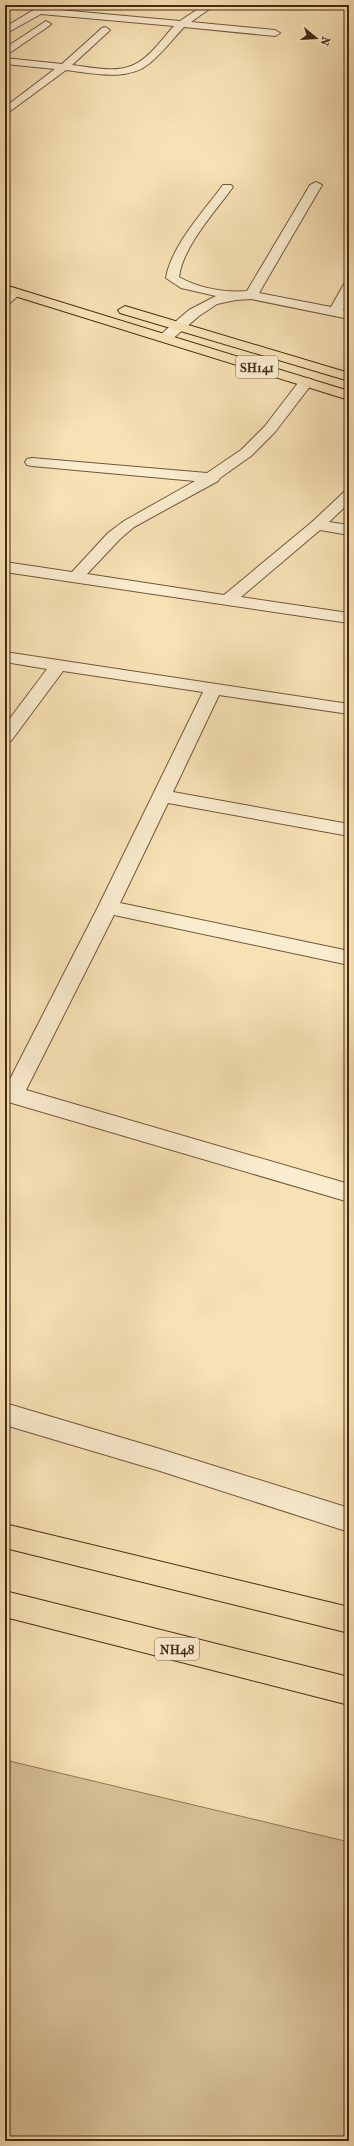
<svg xmlns="http://www.w3.org/2000/svg" width="354" height="2146" font-family="'IM FELL French Canon',serif">
  <style>
    .green { fill: #d9c399; stroke: #907654 }
    .lines { fill: none; stroke-linecap: round; stroke-linejoin: round }
    .minor-casing { stroke: #735739; stroke-width: 2 }
    .major-casing { stroke: #472910; stroke-width: 2 }
    .highway-casing { stroke: #472910; stroke-width: 2 }
    .minor { fill: #faeccf; fill-rule: evenodd }
    .major { fill: #f7e2b5; fill-rule: evenodd }
    .highway { fill: #f7e2b5; fill-rule: evenodd }
    .labels { text-anchor: middle; stroke-width: 3; stroke-linejoin: round; paint-order: stroke }
    .shield { fill: #faeccf; stroke: #7d6449; stroke-width: 1 }
    .shield-label { font-size: 13px; font-weight: bold; fill: #472910 }
  </style>
  <rect width="100%" height="100%" fill="#f7e2b5"/>
  <filter id="stains"><feTurbulence type="fractalNoise" baseFrequency=".005" numOctaves="4"/><feColorMatrix values="0 0 0 0 .2 0 0 0 0 .09 0 0 0 0 .02 0 0 0 .5 -.17"/></filter>
  <radialGradient id="worn" r=".72"><stop offset=".6" stop-color="#630" stop-opacity="0"/><stop offset="1" stop-color="#630" stop-opacity=".3"/></radialGradient>
  <polygon class="green" points="5,1760 349,1842 349,2141 5,2141"/>
  <g class="lines">
    <g class="minor-casing">
      <g id="minor">
        <path d="M42,5h12l-5,4 131,12 24,-16h11l-24,17 84,8 5,3 -5,3 -91,-9c-11,12 -22,26 -34,36 -22,19 -58,10 -84,7l-61,45v-8l50,-38 -50,-5v-6l57,6 40,-36 3,-1 5,3 -2,2 -36,33c19,2 41,8 59,1 17,-6 31,-27 43,-40l-133,-12 -36,20v-7z"/>
        <polygon points="46,21 51,24 49,26 5,56 5,48"/>
        <path d="M316,182l6,3 -63,108 72,14 13,-23 5,-1v15l-6,12 6,1v8l-98,-20 -15,1 -19,4 -18,12 -29,25h-10l-2,-3 2,-3 29,-25 27,-14 -35,-8 -15,-10c5,-32 38,-67 57,-93h8l2,2c-18,25 -50,59 -54,90 19,11 46,16 68,14l63,-106z"/>
        <polygon points="15,289 21,293 10,303 5,304 5,294"/>
        <polygon points="306,378 311,379 313,382 311,385 275,432 251,456 220,478 218,481 134,527 120,539 87,574 224,595 312,522 344,492 349,490 349,503 329,522 349,525 349,535 320,530 241,597 349,613 349,623 5,572 5,562 72,572 108,533 124,521 195,481 32,466 27,465 25,462 27,459 32,458 207,473 241,450 265,426 301,379"/>
        <polygon points="5,652 349,704 349,714 219,695 173,792 349,824 349,836 168,803 120,903 349,951 349,965 114,915 26,1090 349,1184 349,1202 5,1101 5,1084 7,1085 98,907 203,692 63,671 11,741 5,742 5,725 47,669 5,662"/>
        <polygon points="5,1403 160,1449 349,1508 349,1532 160,1471 5,1425"/>
      </g>
    </g>
    <g class="major-casing">
      <g id="major">
        <polygon points="5,285 349,391 349,400 5,293"/>
        <polygon points="125,306 349,373 349,381 120,313 118,310"/>
      </g>
    </g>
    <g class="highway-casing">
      <g id="highway">
        <polygon points="5,1524 349,1607 349,1633 5,1548"/>
        <polygon points="5,1591 349,1677 349,1705 5,1617"/>
      </g>
    </g>
    <use href="#minor" class="minor"/>
    <use href="#major" class="major"/>
    <use href="#highway" class="highway"/>
  </g>
  <g class="labels">
    <g class="shield">
      <rect x="236" y="356" width="42" height="22" rx="3"/>
      <rect x="155" y="1638" width="44" height="22" rx="3"/>
    </g>
    <g class="shield-label">
      <text x="257" y="372">SH141</text>
      <text x="177" y="1654">NH48</text>
    </g>
  </g>
  <rect width="354" height="2146" fill="none" stroke="#f7e2b5" stroke-width="20"/>
  <rect x="6" y="6" width="342" height="2134" fill="none" stroke="#472910" stroke-width="2"/>
  <rect x="10" y="10" width="334" height="2126" fill="none" stroke="#472910"/>
  <g transform="translate(316 38) rotate(108)" stroke="#faeccf" stroke-width="3" paint-order="stroke">
  <path d="M0-3L7 15L0 10L-7 15Z" fill="#472910"/>
  <text y="-6" font-size="11" font-weight="bold" text-anchor="middle" fill="#472910">N</text>
  </g>
  <rect width="100%" height="100%" filter="url(#stains)"/>
  <rect width="100%" height="100%" fill="url(#worn)"/>
</svg>
